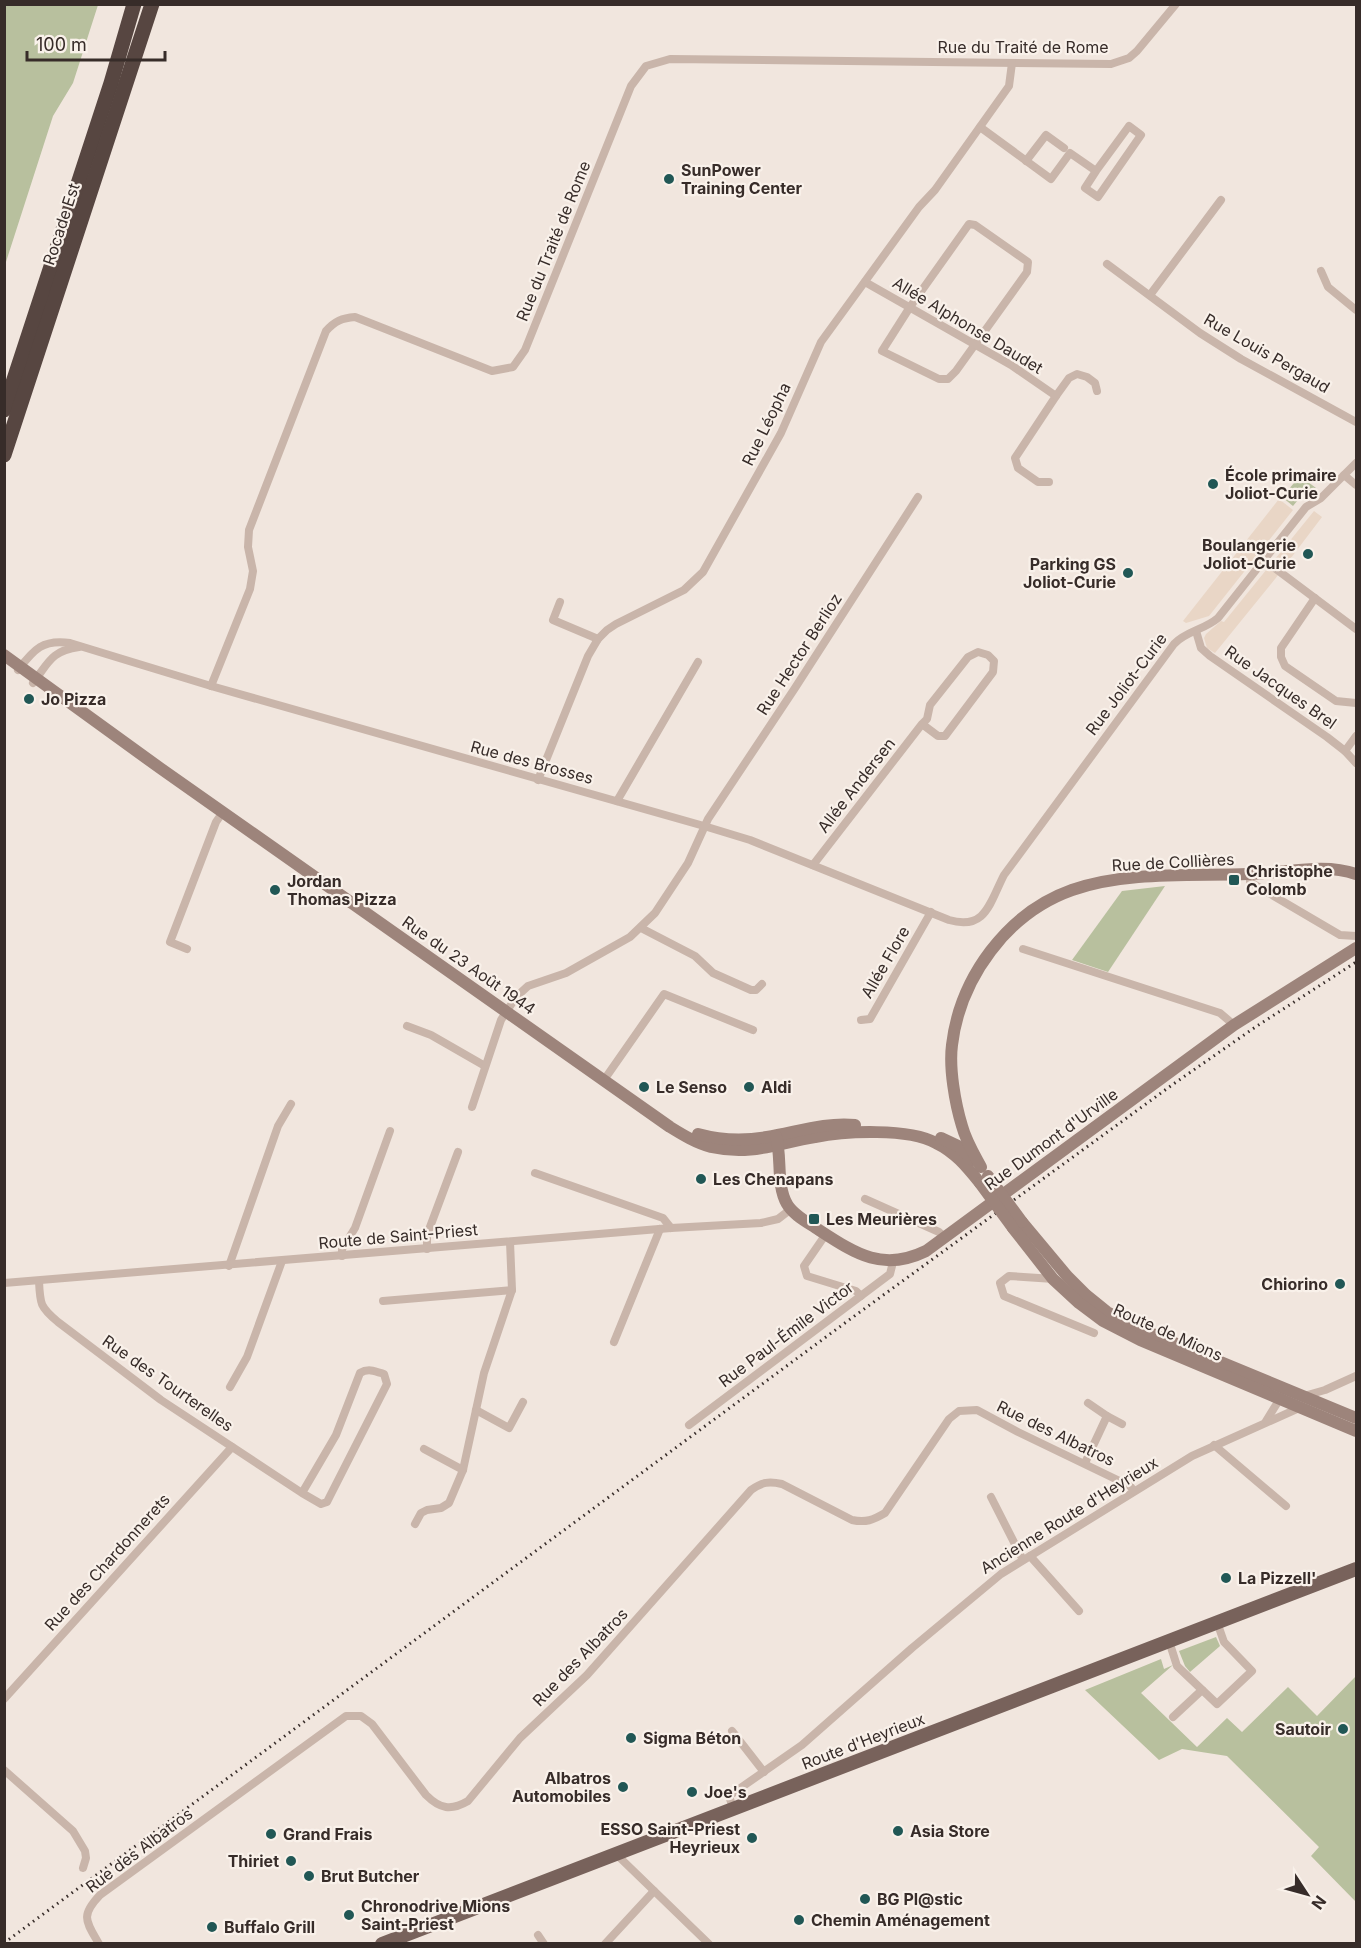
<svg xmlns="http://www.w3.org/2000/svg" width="1361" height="1948" font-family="Inter,sans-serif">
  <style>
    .green { fill: #b8c09e }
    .plaza { fill: #e9d6c6 }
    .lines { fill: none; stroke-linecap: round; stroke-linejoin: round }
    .street { stroke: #c9b5aa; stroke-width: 8 }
    .secondary { stroke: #9d847b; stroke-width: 12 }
    .primary { stroke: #78625b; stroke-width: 14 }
    .highway { stroke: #574641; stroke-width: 15 }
    .rail { stroke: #372c29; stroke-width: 3; stroke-dasharray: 1.5 4.5; stroke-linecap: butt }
    .secondary-bridge { stroke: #9d847b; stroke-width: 12 }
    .poi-dot { fill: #215755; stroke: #f9f1ea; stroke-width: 2 }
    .labels { text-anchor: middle; stroke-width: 4.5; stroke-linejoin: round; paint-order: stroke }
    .street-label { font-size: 16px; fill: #372c29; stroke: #f9f1ea }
    .poi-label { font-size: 16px; font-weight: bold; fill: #372c29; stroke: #f9f1ea; text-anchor: start }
  </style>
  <rect width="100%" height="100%" fill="#f1e6de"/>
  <g class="green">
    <polygon points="5,4 98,5 73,83 53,116 5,265"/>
    <polygon points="1300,476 1316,488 1302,495 1293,506 1282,497"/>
    <polygon points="1165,886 1108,972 1072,960 1122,891"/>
    <polygon points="1216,1637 1220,1646 1190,1672 1185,1666 1179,1651"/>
    <polygon points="1161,1659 1164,1669 1173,1665 1141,1693 1197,1747 1227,1718 1242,1732 1288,1687 1317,1716 1356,1676 1356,1902 1311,1856 1319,1847 1227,1756 1182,1749 1159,1760 1085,1690"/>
  </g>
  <g class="plaza">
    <polygon points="1279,499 1293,510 1209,616 1186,623 1183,621"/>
    <polygon points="1314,511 1322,517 1275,579 1215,653 1207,648 1204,638 1206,634 1221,621 1224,622"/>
  </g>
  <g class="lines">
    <g class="street">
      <polyline points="980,127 1051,179 1070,153 1096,171 1085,188 1098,197 1141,135 1129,126 1096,171"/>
      <polyline points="1026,161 1046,135 1064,148"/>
      <polygon points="969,224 975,225 1028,262 1027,272 956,371 948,379 939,379 882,351 910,307"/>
      <polyline points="1107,264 1200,333 1241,359 1356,422"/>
      <polyline points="1321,271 1328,287 1356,310"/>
      <polyline points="865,282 1011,365 1056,396 1015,458 1018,468 1038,482 1049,482"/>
      <polyline points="1150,295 1221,200"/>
      <polyline points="1056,396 1069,378 1077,374 1087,377 1095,383 1097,391"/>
      <polyline points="1344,475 1356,485"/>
      <polyline points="1264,560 1356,629"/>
      <polyline points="1315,598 1281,648 1281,657 1285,666 1336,701 1356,703"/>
      <polyline points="560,602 553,620 598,639"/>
      <polyline points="1196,631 1201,648 1210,656 1327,737 1345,751 1356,763"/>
      <path d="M18,670c16,-21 25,-31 52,-27l141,43 493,140 46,14 199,80c37,11 41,-18 55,-45l170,-231c12,-13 30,-14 44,-26l88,-111 15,-9 35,-35"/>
      <path d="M33,683c16,-21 18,-32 46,-36"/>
      <path d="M211,686l39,-97 3,-18 -5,-24 1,-17 77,-199c9,-10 16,-13 29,-14l137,54 21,-4 12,-17 106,-264 15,-20 24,-7 441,5 18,-6 8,-7 39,-47"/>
      <polyline points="1345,751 1356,736"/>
      <polyline points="538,780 588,656 598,639 607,630 616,624 684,590 703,572 781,433 821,342 919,207 935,190 1009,86 1012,63"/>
      <polyline points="617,801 698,662"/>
      <polyline points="813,865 922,724 927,719 930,705 968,657 978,652 988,655 994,661 993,672 945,736 938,736 922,724"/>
      <polyline points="1250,874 1250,882 1340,935 1356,936"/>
      <polyline points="641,928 695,956 713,973 751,990 756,990 762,984"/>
      <polyline points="187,949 170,942 216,822 223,812"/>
      <polyline points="1023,949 1220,1013 1234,1025"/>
      <polyline points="861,1020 870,1019 931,912"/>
      <polyline points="407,1026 431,1035 485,1066"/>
      <polyline points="604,1080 664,994 753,1030"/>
      <polyline points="472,1107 501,1020 516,997 528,986 566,973 630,937 655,913 688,863 708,819 795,688 918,497"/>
      <polyline points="535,1173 663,1218 671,1228"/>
      <polyline points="865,1199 939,1232 945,1237"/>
      <polyline points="826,1234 804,1266 807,1276 856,1291 861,1296"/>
      <polyline points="427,1249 427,1235 458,1152"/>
      <polyline points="342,1256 342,1249 355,1228 390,1131"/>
      <polyline points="229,1266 278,1126 291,1104"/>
      <polyline points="1054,1279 1009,1276 1000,1283 1004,1296 1094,1333"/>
      <path d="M39,1281c1,23 1,26 19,41l103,78 141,93 19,11 6,-2 3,-6 57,-112 -3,-10c-9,-3 -16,-6 -24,-1l-24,62 -34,58"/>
      <polyline points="4,1283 671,1228 761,1223 778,1219 791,1209"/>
      <polyline points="383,1301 512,1290"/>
      <polyline points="614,1342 660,1229"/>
      <polyline points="230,1387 247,1357 282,1261"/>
      <polyline points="1304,1396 1325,1390 1356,1376"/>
      <polyline points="476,1410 509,1428 523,1402"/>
      <polyline points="1107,1416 1122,1424"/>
      <polyline points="1266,1421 1281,1397"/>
      <polyline points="689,1425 890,1274 893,1262"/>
      <polyline points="1214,1445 1286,1506"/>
      <polyline points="424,1449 463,1470"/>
      <polyline points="1085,1463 1107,1416 1088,1403"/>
      <polyline points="991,1497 1023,1560"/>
      <polyline points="415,1524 421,1513 427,1510 441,1508 449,1503 463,1470 484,1373 512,1290 510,1242"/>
      <polyline points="1030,1556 1079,1611"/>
      <polyline points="1169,1641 1177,1666 1217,1704 1252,1671 1224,1642 1217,1622"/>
      <polyline points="4,1699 232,1447"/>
      <polyline points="1173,1717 1202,1690"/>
      <polyline points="732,1731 764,1772"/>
      <polyline points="4,1770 73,1831 85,1851 86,1858 83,1868"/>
      <polyline points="733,1808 729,1796 802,1745 912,1648 1001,1574 1192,1456 1299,1408"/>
      <polyline points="616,1854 709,1944"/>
      <polyline points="538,1935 544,1944"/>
      <path d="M99,1944c-13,-23 -19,-28 1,-49l246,-179h15l11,8 54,71c14,14 25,16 42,6l52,-63 67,-63 164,-185c11,-8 18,-9 31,-6l70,36c14,3 21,0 33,-7l64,-94 10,-8 18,-1 41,22 112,54 4,5"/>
      <polyline points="605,1944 654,1891"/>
    </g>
    <g class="secondary">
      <path d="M4,655l156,113 510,359c13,8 26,16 41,20 41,9 66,-4 104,-10 30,-6 94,-9 121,6 19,9 31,24 44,40"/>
      <path d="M698,1134c22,6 46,7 69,3 30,-5 58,-15 88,-12"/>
      <path d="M776,1136c6,21 0,49 11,68 6,11 22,19 32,26 37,24 64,42 107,21l308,-226 122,-77"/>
      <polyline points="941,1138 958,1146 973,1160"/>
      <path d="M981,1167c-7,-13 -15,-26 -19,-41 -7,-23 -13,-58 -10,-81 8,-67 55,-132 120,-155 53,-19 120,-14 176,-16 36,0 74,-12 108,0"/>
      <polyline points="1022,1222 1067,1276 1086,1295 1107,1312 1143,1330 1356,1418"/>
      <polyline points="1013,1228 1053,1279 1079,1303 1103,1321 1140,1340 1356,1431"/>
    </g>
    <polyline class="primary" points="382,1944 1356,1569"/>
    <g class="highway">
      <polyline points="4,410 111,83 134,4"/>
      <polyline points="4,455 152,4"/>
    </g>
    <polyline class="rail" points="4,1943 849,1320 1172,1085 1254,1028 1356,962"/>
    <g class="secondary-bridge">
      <polyline points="988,1176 1022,1222"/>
      <polyline points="980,1183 1013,1228"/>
    </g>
  </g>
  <g class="poi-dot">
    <circle cx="669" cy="179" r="6"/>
    <circle cx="1213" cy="484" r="6"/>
    <circle cx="1308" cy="554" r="6"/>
    <circle cx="1128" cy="573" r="6"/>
    <circle cx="29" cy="699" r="6"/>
    <rect x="1228" y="874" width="12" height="12" rx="3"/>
    <circle cx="275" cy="890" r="6"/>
    <circle cx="644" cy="1087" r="6"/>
    <circle cx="749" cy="1087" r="6"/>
    <circle cx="701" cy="1179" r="6"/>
    <rect x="808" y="1213" width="12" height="12" rx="3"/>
    <circle cx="1340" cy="1284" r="6"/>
    <circle cx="1226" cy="1578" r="6"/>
    <circle cx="1343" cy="1729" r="6"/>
    <circle cx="631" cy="1738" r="6"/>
    <circle cx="623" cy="1787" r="6"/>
    <circle cx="692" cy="1792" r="6"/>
    <circle cx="898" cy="1831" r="6"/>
    <circle cx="271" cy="1834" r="6"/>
    <circle cx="752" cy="1838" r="6"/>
    <circle cx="291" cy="1861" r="6"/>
    <circle cx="309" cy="1876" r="6"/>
    <circle cx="865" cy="1899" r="6"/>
    <circle cx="349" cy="1915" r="6"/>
    <circle cx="799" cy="1920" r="6"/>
    <circle cx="212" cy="1927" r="6"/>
  </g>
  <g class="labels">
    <g class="street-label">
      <text x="1023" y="53">Rue du Traité de Rome</text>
      <text transform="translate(61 224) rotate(-72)" y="6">Rocade Est</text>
      <text transform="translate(553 241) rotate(-68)" y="6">Rue du Traité de Rome</text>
      <text transform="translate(968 325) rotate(31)" y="6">Allée Alphonse Daudet</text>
      <text transform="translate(1267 353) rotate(30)" y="6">Rue Louis Pergaud</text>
      <text transform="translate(766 424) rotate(-64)" y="6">Rue Léopha</text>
      <text transform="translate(799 654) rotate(-57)" y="6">Rue Hector Berlioz</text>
      <text transform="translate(1126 684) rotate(-53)" y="6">Rue Joliot-Curie</text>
      <text transform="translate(1281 687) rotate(35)" y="6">Rue Jacques Brel</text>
      <text transform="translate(532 762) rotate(15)" y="6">Rue des Brosses</text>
      <text transform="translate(856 785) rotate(-52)" y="6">Allée Andersen</text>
      <text transform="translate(1173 862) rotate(-3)" y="6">Rue de Collières</text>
      <text transform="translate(885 962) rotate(-60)" y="6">Allée Flore</text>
      <text transform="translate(469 965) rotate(35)" y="6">Rue du 23 Août 1944</text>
      <text transform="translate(1051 1139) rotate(-36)" y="6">Rue Dumont d'Urville</text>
      <text transform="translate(398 1236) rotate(-5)" y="6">Route de Saint-Priest</text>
      <text transform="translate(1168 1332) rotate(24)" y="6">Route de Mions</text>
      <text transform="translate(786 1334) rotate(-37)" y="6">Rue Paul-Émile Victor</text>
      <text transform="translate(168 1383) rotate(35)" y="6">Rue des Tourterelles</text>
      <text transform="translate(1056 1433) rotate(26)" y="6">Rue des Albatros</text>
      <text transform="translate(1069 1515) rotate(-32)" y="6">Ancienne Route d'Heyrieux</text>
      <text transform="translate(107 1562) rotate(-48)" y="6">Rue des Chardonnerets</text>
      <text transform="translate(580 1657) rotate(-46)" y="6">Rue des Albatros</text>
      <text transform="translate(863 1741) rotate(-21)" y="6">Route d'Heyrieux</text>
      <text transform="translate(139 1850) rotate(-37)" y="6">Rue des Albatros</text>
    </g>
    <g class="poi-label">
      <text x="681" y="176">SunPower<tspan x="681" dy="18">Training Center</tspan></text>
      <text x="1225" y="481">École primaire<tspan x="1225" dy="18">Joliot-Curie</tspan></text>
      <text x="1296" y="551" text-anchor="end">Boulangerie<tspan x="1296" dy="18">Joliot-Curie</tspan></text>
      <text x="1116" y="570" text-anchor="end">Parking GS<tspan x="1116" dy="18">Joliot-Curie</tspan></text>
      <text x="41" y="705">Jo Pizza</text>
      <text x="1246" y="877">Christophe<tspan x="1246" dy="18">Colomb</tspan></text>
      <text x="287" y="887">Jordan<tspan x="287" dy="18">Thomas Pizza</tspan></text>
      <text x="656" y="1093">Le Senso</text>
      <text x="761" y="1093">Aldi</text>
      <text x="713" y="1185">Les Chenapans</text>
      <text x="826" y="1225">Les Meurières</text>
      <text x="1328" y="1290" text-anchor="end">Chiorino</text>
      <text x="1238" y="1584">La Pizzell'</text>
      <text x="1331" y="1735" text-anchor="end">Sautoir</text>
      <text x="643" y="1744">Sigma Béton</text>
      <text x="611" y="1784" text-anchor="end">Albatros<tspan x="611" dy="18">Automobiles</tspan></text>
      <text x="704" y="1798">Joe's</text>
      <text x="740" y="1835" text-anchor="end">ESSO Saint-Priest<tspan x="740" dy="18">Heyrieux</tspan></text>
      <text x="910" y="1837">Asia Store</text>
      <text x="283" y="1840">Grand Frais</text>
      <text x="279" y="1867" text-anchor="end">Thiriet</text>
      <text x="321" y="1882">Brut Butcher</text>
      <text x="877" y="1905">BG Pl@stic</text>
      <text x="361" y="1912">Chronodrive Mions<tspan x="361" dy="18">Saint-Priest</tspan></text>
      <text x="811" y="1926">Chemin Aménagement</text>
      <text x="224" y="1933">Buffalo Grill</text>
    </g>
  </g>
  <rect width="1361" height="1948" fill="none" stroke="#372c29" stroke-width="12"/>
  <g transform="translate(1307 1894) rotate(126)" stroke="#f9f1ea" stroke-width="4.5" paint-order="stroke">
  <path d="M0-4.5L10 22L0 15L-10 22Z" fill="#372c29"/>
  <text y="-9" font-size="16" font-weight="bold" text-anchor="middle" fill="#372c29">N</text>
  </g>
  <path d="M27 51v9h138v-9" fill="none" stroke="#372c29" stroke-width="3"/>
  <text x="36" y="51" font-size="18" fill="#372c29" stroke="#f9f1ea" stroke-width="4.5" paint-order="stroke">100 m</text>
</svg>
